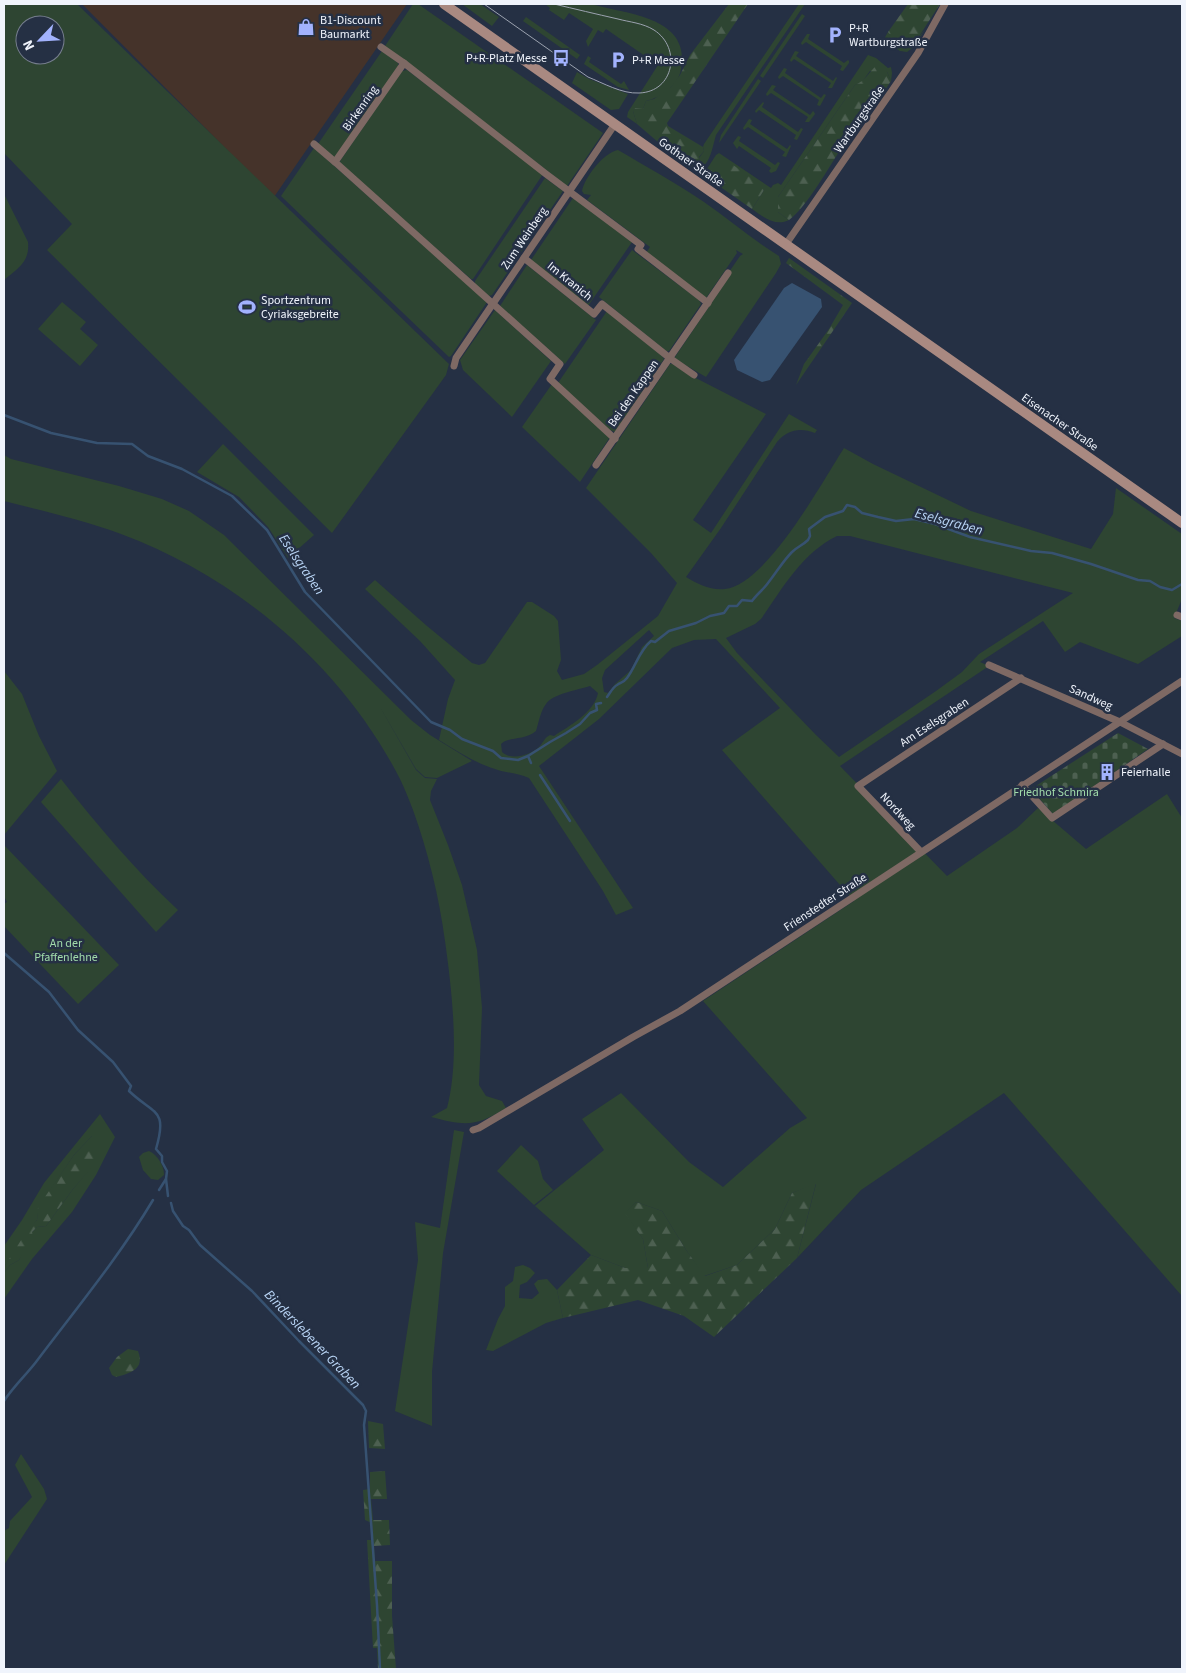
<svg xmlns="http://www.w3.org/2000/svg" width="1186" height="1673" font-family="'Source Sans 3',sans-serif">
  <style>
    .commercial { fill: #45332a }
    .green { fill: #2e4532; fill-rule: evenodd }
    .forest { fill: url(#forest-firs) }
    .cemetery { fill: url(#cemetery-stones) }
    .water { fill: #375271 }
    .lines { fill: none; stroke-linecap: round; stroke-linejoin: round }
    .stream { stroke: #375271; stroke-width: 2.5 }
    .minor { stroke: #7e6964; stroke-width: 7 }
    .secondary { stroke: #a98981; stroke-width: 10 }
    .tram { stroke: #9ba2af; stroke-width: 1 }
    .labels { text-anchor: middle; stroke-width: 5; stroke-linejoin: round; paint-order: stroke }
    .poi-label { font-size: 12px; fill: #f0f4fc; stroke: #253044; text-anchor: start }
    .street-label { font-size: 12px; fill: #f0f4fc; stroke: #253044 }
    .park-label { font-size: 12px; fill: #a2dcab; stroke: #253044 }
    .water-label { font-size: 14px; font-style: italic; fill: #b9d5f6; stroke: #253044 }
  </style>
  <defs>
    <pattern id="forest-firs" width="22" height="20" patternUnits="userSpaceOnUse" patternTransform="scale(1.25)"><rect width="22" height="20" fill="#2e4532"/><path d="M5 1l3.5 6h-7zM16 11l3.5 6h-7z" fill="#4d6051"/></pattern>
    <pattern id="cemetery-stones" width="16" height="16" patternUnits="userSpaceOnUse" patternTransform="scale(1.25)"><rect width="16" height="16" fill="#2e4532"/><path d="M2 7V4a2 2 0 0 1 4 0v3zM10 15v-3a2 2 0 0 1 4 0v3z" fill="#4d6051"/></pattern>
  </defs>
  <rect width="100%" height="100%" fill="#253044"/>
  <polygon class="commercial" points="82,4 407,4 274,197"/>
  <g class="green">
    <path d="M4,4h73l372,360 -3,11 -114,158 -285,-283 25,-26 -68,-71zM25,25h30v30h-30z"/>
    <polygon points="413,4 418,4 603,133 567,186 385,46"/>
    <polygon points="462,4 480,4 499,17 492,26"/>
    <path d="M545,4c14,0 28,-2 42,0 11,1 23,5 34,7 30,7 68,17 60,58 -2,16 -21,29 -35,32l-3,8 -10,2 4,13 -10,-7 1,-5 30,-47 -52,-36 -3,4 -5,-3 -10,17 -2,-6 7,-12 -24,-16 -5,7 -15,-10 1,-2z"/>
    <path d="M799,4h6l-89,131c-4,13 -5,28 -18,36l-4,-2c5,-3 7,-6 5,-11l5,-7 -1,-4 1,-3z"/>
    <polygon points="802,14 805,16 763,78 760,76"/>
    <polygon points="526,17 580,55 577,59 523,21"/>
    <polygon points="925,29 915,46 907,52 900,51 894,47 892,49 884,43 884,39 888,32 894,40 916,41"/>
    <polygon points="807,34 810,34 808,39 844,63 848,60 849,61 849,63 843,71 840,70 842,66 806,42 802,45 801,43"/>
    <polygon points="382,51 398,63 398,67 335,157 333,157 318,144"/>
    <polygon points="795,51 799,52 796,56 833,81 836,77 837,78 832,88 828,88 831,83 794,59 791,62 790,60"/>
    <path d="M868,55l8,3 12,10 3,-1 1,6 -1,8 -4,-9 -17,-1 -8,11 -7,3 -77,112v15l11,8c-13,7 -26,-3 -37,-11l12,-19 -55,-17v6l-6,-4 13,-20 3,-2 52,35 2,-3 5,-2 3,2z"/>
    <polygon points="588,56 591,58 589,62 621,84 624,81 629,90 618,87 584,64"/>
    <polygon points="784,68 787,69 785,73 821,98 824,94 826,95 820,106 817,105 819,100 783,76 779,79 778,77"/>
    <polygon points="407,70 543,174 473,279 471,279 341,165 340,161 402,71"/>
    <polygon points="577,72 589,79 628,94 619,109 611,110 572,83"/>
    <polygon points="758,79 761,81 719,143 721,135"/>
    <polygon points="772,85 776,86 773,90 810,115 813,111 814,112 815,114 809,122 805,122 808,117 771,93 767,96 766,94"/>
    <polygon points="763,102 764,103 762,107 798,132 801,128 803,129 797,140 794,139 796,135 759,110 756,113 755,111"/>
    <polygon points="749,119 752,120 750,124 787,149 790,145 791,146 786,157 782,156 785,152 748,127 744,130 743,128"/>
    <polygon points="738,136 741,137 739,141 775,165 778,162 780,163 776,171 771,173 769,171 771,168 739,146 737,149 733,143"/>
    <polygon points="314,148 487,302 451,356 449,357 281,196"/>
    <path d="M618,150c29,17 58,33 86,52 25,17 49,38 75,54l2,8 -5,9 -70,104 -31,-18v-2l56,-83 -2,-2 11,-16 3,-2 -7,-4 1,3 -31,45 -60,-45 4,-6 -63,-47 4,-5 -7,-1 -2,-3c3,-14 21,-38 36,-41z"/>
    <polygon points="545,178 563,191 492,295 489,296 475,284 475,281"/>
    <path d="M4,194l24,48c2,20 -10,26 -24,38z"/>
    <polygon points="573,198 632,242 588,306 531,260"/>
    <polygon points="632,250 699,300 701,304 669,351 666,351 599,297"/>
    <polygon points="527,265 596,320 565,364 500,306"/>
    <polygon points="62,302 86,322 80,329 98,345 80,366 38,329"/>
    <polygon points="495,310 551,361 512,417 463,370 460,360"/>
    <polygon points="607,311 662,356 664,359 615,432 610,430 558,383"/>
    <path d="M670,364h3l15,10 78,40 -73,106 18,13 78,-119 28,16 -2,3c-15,-6 -28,-3 -38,9l-56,86 -35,49c11,7 26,14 39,12 42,-5 97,-107 119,-141l29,16 98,47 120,38 22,-35 3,-26 66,46v65l-8,19 8,3v15l-44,28 -58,-22 -15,10 -22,-31 -63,41 9,4 -149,100 107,110 70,-48 21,-20 48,41 81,-55 15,24v478l-178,-203 -143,97 -64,68 19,-74 -24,9 -17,36 -38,36 -33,11 -18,-26 -24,-39 -26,-9 -10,11 17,26 5,29h-23l-34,-13 -56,-49 69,-56 -22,-31 39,-26 68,69 34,25 67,-59 17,-10 -104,-117 151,-100 -132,-151 58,-42 -64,-69 -22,1 -22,8 -73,71 -60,47 94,142 -17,7 -13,-24 -74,-113c-11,-5 -23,-5 -34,-9 -20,-6 -38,-18 -56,-29l9,-41 7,-19 -35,-39 -55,-52 10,-9 52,46 45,37 7,2 6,-2 42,-61h5l22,14 4,5 3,39 -4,11 5,9 22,-6 13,-9 61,-49 19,-33 -26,-30 -65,-65zM837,536h13l223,57 -94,61 -17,18 -26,19 -97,66 -23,-22 -79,-82 -11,-15 29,-14 6,-5c21,-30 41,-66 76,-83zM649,630l5,6 -12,11 -11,23 -16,14 -7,9 -4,-1 -2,-14 3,-8zM590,686l8,7c-4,20 -29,33 -44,43l-4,-1c-6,3 -7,8 -11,12 -9,8 -27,14 -37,5l-1,-8c9,-8 23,-3 35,-13 3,-9 4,-19 10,-27 6,-10 32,-14 44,-18z"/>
    <polygon points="552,384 610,437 580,482 522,427"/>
    <polygon points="223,444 314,535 288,558 268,527 239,497 197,472"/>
    <path d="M4,455l7,4 108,27 43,13 27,12 35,24 187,185 19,15 42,26 -35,17 -12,-1 -9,-8 -36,-62 36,63 9,8 12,1 -6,12 -1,9 18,45 14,40 15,65 5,58 -3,77 7,11 16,5 4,7c-30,19 -41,18 -75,9l16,-9c13,-49 5,-117 -2,-167 -6,-45 -17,-89 -32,-131 -4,-10 -8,-21 -13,-31 -57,-112 -161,-201 -279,-245 -38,-14 -78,-23 -117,-33z"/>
    <polygon points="4,671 22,694 39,736 57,771 4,835"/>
    <path d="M61,779c36,46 74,91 117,131l-22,22 -115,-130z"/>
    <polygon points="4,845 119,965 78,1004 4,926 4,904 7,902 4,896"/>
    <polygon points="100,1114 115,1137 96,1175 72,1212 32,1259 4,1299 4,1273 10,1265 19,1260 32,1232 37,1227 46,1226 73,1189 93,1165 92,1136 74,1155 39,1207 37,1220 4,1267 4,1246 22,1220 44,1183"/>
    <polygon points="454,1130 464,1132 443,1253 432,1372 432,1426 395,1411 418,1260 415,1222 440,1228"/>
    <polygon points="521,1145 538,1161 543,1179 553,1190 534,1205 497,1171"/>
    <path d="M149,1151c9,4 15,15 15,24l-6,5 -7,-1 -8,-9 -4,-13 4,-4z"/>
    <polygon points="523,1265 530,1268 535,1273 527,1282 520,1285 519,1298 532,1299 539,1293 534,1284 538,1280 547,1279 557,1290 563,1318 546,1323 493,1351 486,1350 498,1319 505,1306 505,1287 513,1281 515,1267"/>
    <polygon points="21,1454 44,1489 47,1499 4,1565 4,1531 9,1528 10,1521 32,1497 15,1465"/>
  </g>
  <g class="forest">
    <path d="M729,4h19l-81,119 1,3 35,21 1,4 -5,6c2,6 0,9 -5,12l-29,-21 -28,-24 -4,-13 2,-3 8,1 3,-8 8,-2 17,-12 9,-12 10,-20z"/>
    <polygon points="908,4 940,4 916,41 911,45 903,47 893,40 888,32"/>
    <path d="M877,65l10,7 4,9c-15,24 -33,45 -50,68 -13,19 -34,58 -52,71l-11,-8v-15l77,-112c10,-4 14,-13 22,-20z"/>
    <polygon points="721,161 733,165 763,186 764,190 752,209 709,179 709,174 717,162"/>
    <polygon points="789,258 852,303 796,385 804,364 829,329 843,305 786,263"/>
    <polygon points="97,1135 94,1165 73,1189 46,1226 37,1227 32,1232 33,1237 19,1260 10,1265 4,1273 4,1267 25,1234 37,1220 38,1207 74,1155 92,1136"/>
    <polygon points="816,1183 797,1258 714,1337 684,1316 638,1300 563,1318 557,1290 591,1255 625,1268 648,1268 643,1239 625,1213 636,1202 662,1211 686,1250 705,1276 737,1265 775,1229 792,1193"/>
    <path d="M128,1349l10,2c7,18 -7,22 -22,26l-4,-2 -3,-7 8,-11z"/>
    <polygon points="368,1421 383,1424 385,1449 369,1448"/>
    <polygon points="385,1471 387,1499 371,1499 373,1520 389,1520 390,1545 374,1546 375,1561 392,1561 392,1616 396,1669 378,1669 377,1648 373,1648 367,1540 373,1540 372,1523 365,1520 363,1490 370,1489 370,1472"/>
  </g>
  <polygon class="cemetery" points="1118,733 1148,749 1053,814 1031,789"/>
  <polygon class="water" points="792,283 821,299 822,307 770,380 762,382 737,370 734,360 784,288"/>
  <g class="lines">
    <g class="stream">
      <polyline points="4,415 51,433 97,443 132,444 148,456 182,469 232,496 267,530 305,592 431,722 450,730 462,739 493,751 501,758 518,760 528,756 550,742 566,733 580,724 590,713 597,710 596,704 601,703"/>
      <path d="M607,697c3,-4 6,-10 10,-12 5,-3 7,-3 10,-7 9,-12 12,-27 24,-37l4,1 14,-11 27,-8 14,-7 14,-3 5,-7h8l5,-6 10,1c5,-7 11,-11 16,-18 8,-10 15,-22 24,-31 5,-5 11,-7 16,-12l2,-4 -1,-7 16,-12 18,-6 4,-6 8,2 7,6 16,4 18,4 18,-2 21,5 35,13 61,14 21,2 39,11 47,16 12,1 10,6 12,3 10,-6"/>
      <polyline points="528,756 531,763"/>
      <polyline points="540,775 570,821"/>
      <path d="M4,953l45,39 29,38 35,32 18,24 -2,5c25,24 39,17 27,58l6,7v6l5,9 -1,8 2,17"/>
      <polyline points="159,1190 166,1179"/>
      <polyline points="171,1203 173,1211 183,1226 189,1230 200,1245 252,1291 299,1341 363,1405 366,1411 364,1425 377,1605 380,1669"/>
      <path d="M4,1401c9,-14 22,-26 32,-39 40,-53 83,-105 117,-162"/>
    </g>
    <g class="minor">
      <polyline points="381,47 404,63"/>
      <polyline points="314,144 335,162"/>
      <polyline points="786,244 918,53 945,4"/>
      <polyline points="524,258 594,314 602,304 671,359 694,375"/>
      <polyline points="454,366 456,358 615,124"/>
      <polyline points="615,439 550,379 560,364 335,162 404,63 546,174 641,245 638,249 708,303"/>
      <polyline points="596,465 728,273"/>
      <polyline points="1177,615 1182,617"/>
      <polyline points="989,665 1120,722 1182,754"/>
      <polyline points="1022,785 1052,818 1163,744"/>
      <polyline points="921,852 858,786 1021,678"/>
      <polyline points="473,1130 479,1128 633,1037 680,1011 1182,681"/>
    </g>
    <polyline class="secondary" points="444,4 1182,523"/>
    <path class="tram" d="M484,4l104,73c15,6 34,17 51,16 35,-1 43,-45 15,-63 -11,-7 -25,-8 -36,-11 -22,-5 -43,-10 -64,-15"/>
  </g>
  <defs>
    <g id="shop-bare" transform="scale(1.35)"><path d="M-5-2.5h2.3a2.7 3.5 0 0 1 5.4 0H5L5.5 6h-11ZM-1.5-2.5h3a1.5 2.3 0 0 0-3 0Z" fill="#a2b2fd" stroke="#253044" stroke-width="2.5" paint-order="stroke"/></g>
    <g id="parking-bare" transform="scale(1.35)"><path d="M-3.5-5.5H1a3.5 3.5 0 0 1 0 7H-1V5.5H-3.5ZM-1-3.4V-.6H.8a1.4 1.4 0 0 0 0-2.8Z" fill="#a2b2fd" stroke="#253044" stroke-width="2.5" paint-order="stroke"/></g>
    <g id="bus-bare" transform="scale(1.35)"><path d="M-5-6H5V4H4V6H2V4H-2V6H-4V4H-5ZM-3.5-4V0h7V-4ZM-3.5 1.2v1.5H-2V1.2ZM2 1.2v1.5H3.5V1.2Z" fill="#a2b2fd" stroke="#253044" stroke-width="2.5" paint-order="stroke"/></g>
    <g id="stadium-bare" transform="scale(1.35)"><path d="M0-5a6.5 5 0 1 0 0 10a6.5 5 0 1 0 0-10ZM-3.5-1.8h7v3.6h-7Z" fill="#a2b2fd" stroke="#253044" stroke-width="2.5" paint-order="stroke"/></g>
    <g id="building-bare" transform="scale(1.35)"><path d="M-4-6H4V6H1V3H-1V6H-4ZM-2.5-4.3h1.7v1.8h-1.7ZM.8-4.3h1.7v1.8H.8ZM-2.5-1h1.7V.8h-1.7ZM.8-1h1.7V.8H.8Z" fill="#a2b2fd" stroke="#253044" stroke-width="2.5" paint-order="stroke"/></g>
  </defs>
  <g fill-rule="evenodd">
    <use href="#shop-bare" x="306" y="27"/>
    <use href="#parking-bare" x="835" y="35"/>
    <use href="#bus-bare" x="561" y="58"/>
    <use href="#parking-bare" x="618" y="60"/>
    <use href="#stadium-bare" x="247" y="307"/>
    <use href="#building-bare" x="1107" y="772"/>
  </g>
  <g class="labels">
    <g class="poi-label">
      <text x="320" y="24">B1-Discount<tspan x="320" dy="14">Baumarkt</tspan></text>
      <text x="849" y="32">P+R<tspan x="849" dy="14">Wartburgstraße</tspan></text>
      <text x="547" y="62" text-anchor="end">P+R-Platz Messe</text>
      <text x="632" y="64">P+R Messe</text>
      <text x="261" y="304">Sportzentrum<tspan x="261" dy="14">Cyriaksgebreite</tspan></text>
      <text x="1121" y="776">Feierhalle</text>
    </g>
    <g class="street-label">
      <text transform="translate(360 108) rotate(-55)" y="4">Birkenring</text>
      <text transform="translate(859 119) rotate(-55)" y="4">Wartburgstraße</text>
      <text transform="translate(691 162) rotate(35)" y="4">Gothaer Straße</text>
      <text transform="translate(524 238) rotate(-56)" y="4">Zum Weinberg</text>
      <text transform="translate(570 281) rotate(39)" y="4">Im Kranich</text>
      <text transform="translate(633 393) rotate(-55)" y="4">Bei den Kappen</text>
      <text transform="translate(1060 422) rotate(35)" y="4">Eisenacher Straße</text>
      <text transform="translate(1091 697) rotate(24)" y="4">Sandweg</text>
      <text transform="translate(934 722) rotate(-33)" y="4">Am Eselsgraben</text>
      <text transform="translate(898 811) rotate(47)" y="4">Nordweg</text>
      <text transform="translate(825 902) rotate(-33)" y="4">Frienstedter Straße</text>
    </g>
    <g class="park-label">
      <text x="1056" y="796">Friedhof Schmira</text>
      <text x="66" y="947">An der<tspan x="66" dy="14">Pfaffenlehne</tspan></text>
    </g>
    <g class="water-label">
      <text transform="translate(949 521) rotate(15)" y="5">Eselsgraben</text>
      <text transform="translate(302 564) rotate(56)" y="5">Eselsgraben</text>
      <text transform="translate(313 1339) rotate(46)" y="5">Binderslebener Graben</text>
    </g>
  </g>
  <rect width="1186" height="1673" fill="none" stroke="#f0f4fc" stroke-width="10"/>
  <g transform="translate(40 40) rotate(245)"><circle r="24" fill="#253044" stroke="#767e8e"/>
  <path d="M0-4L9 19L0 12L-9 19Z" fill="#a2b2fd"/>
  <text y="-8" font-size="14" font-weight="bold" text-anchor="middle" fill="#f0f4fc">N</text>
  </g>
</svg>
